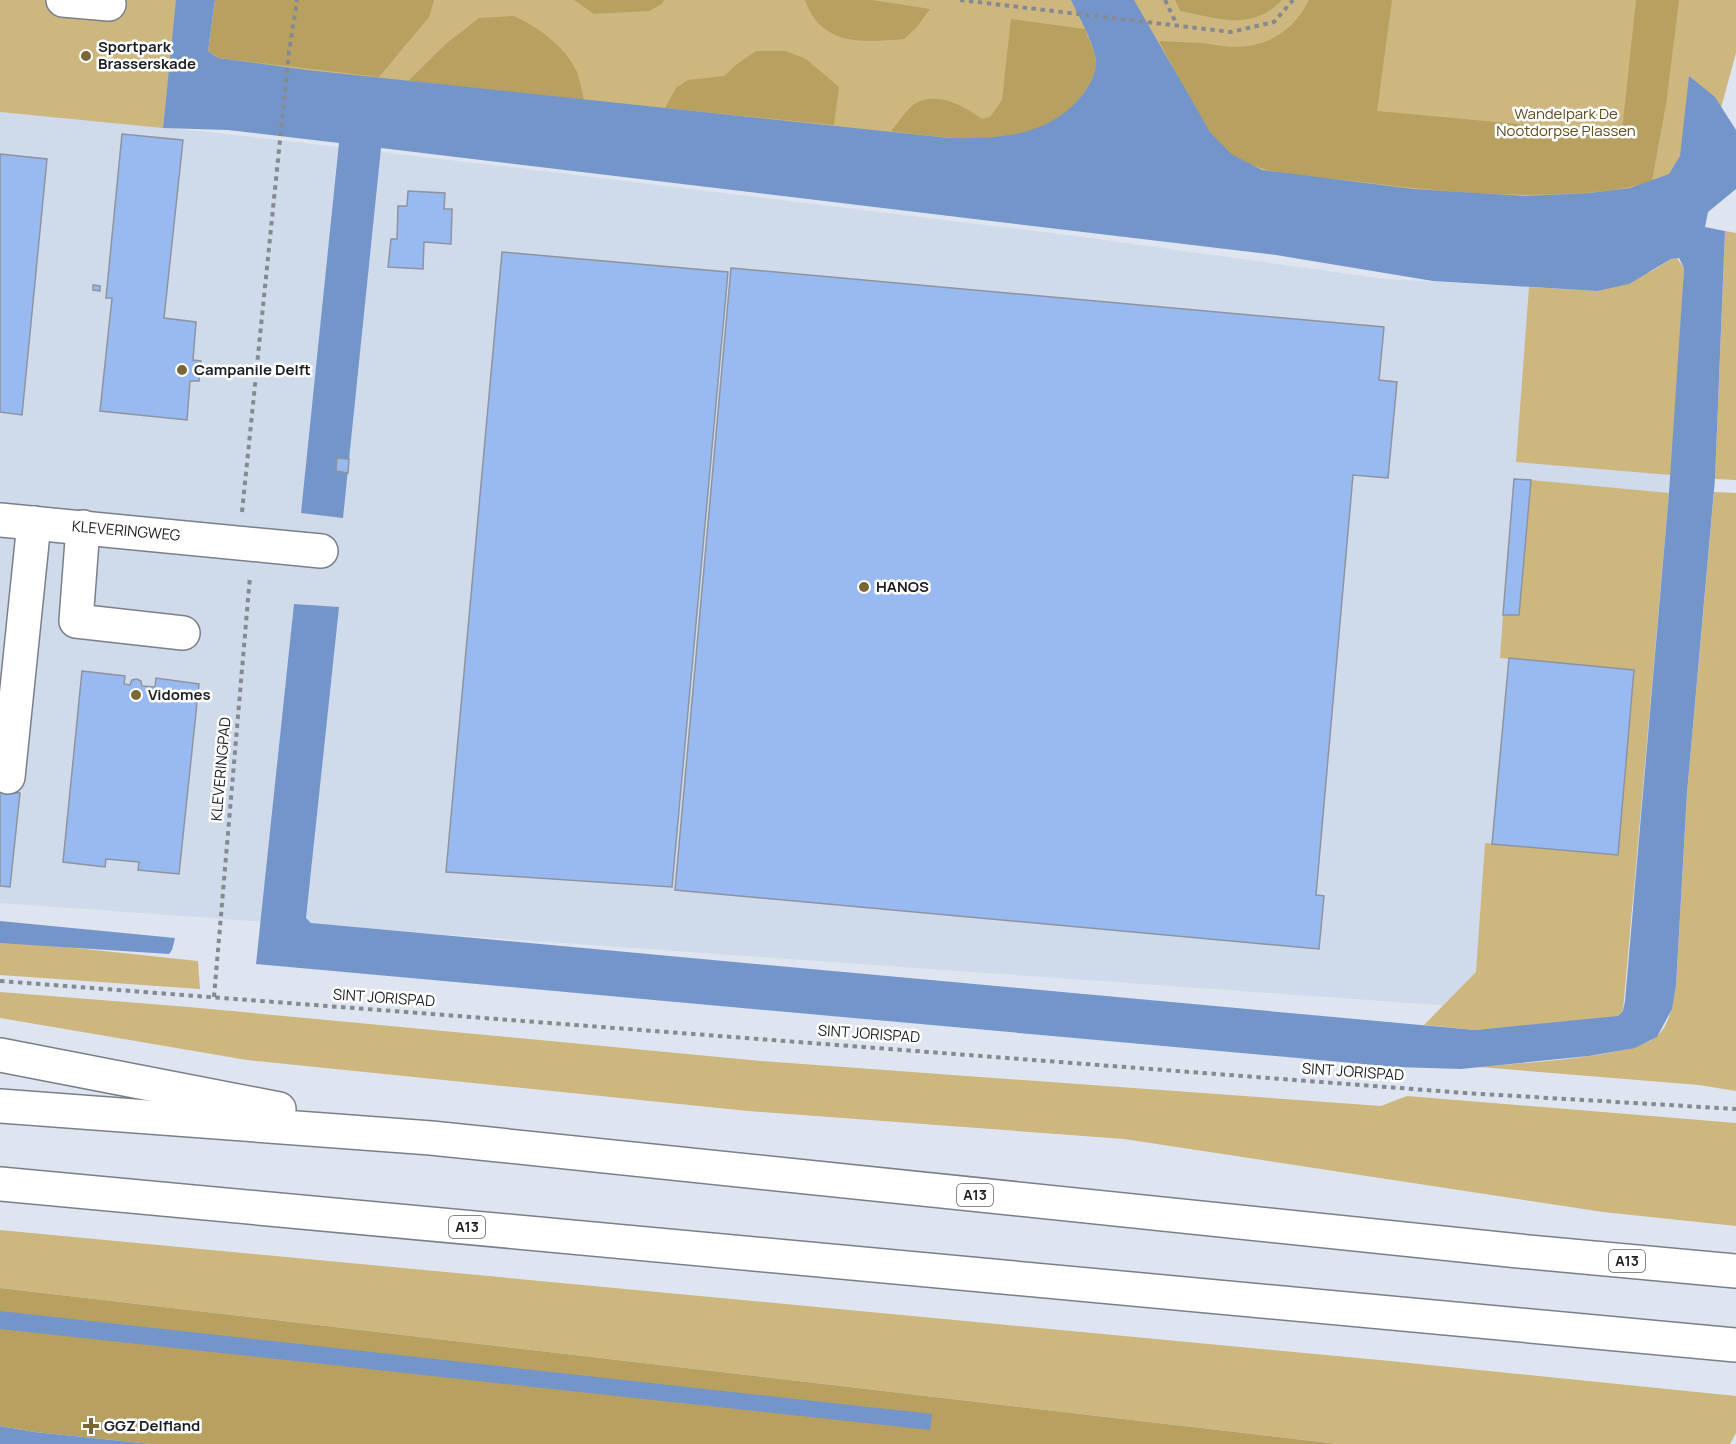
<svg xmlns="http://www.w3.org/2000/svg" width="1736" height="1444" font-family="Manrope,sans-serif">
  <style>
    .built { fill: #cfdaeb }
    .green { fill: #ceb77e }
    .forest { fill: #b8a061 }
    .water { fill: #7495ca }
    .building { fill: #98baf1; stroke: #8e949f; stroke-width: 1.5 }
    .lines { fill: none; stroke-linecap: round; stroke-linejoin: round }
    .minor-casing { stroke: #797f89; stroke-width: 36 }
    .highway-casing { stroke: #797f89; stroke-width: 36 }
    .path { stroke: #858a92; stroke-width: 4; stroke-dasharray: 4.5 4.5; stroke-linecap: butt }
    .minor { stroke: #fff; stroke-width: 33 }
    .highway { stroke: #fff; stroke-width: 33 }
    .poi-dot { fill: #7a6736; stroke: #fff; stroke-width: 2 }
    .labels { text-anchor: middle; stroke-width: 5; stroke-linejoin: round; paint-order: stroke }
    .shield { fill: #fff; stroke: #606265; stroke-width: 1.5 }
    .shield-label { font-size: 14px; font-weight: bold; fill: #1c1f23 }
    .poi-label { font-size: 15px; font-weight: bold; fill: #1c1f23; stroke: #fff; text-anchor: start }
    .park-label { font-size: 15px; fill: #5e4c1c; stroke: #fff }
    .street-label { font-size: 15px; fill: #1c1f23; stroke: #fff }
  </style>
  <rect width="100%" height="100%" fill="#dee5f0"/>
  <polygon class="built" points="0,112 191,130 501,166 1076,236 1385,279 1529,287 1686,285 1640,871 1607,1017 0,903"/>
  <g class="green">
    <polygon points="0,0 177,0 163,128 0,112"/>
    <polygon points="229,0 1736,0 1736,53 1703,174 1595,253 220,96"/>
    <polygon points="1725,231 1736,233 1736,480 1715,479"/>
    <polygon points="1677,258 1684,268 1671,475 1516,462 1529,287 1597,291 1652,271 1671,259"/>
    <polygon points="1531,480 1669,493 1623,1011 1618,1016 1612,1018 1475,1030 1424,1025 1476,972 1485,843 1617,855 1634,670 1500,658 1503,615 1519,615"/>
    <path d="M1714,492l22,1v598l-37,-6 -220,-18c37,-4 152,-9 177,-30 14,-11 17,-35 20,-51l11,-193z"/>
    <polygon points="0,940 198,961 200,989 0,975"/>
    <polygon points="0,992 189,1007 761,1061 1381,1106 1407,1096 1736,1123 1736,1226 1603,1212 1124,1139 748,1111 247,1060 0,1018"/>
    <polygon points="0,1230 1390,1361 1736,1396 1736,1433 1730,1444 1338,1444 0,1288"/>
  </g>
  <g class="forest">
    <polygon points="215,0 434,0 429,17 379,77 218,58 208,51"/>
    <polygon points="574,0 664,0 662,4 649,11 594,14"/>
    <path d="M805,0h67l58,9 -14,19 -12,11c-42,3 -82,8 -99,-39z"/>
    <path d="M1175,0h107c-31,32 -64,18 -102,11z"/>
    <path d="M1309,0h83l-15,111 240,22 6,-11 13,-122h43l-13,104 -14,77c-30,10 -61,12 -93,13 -71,3 -142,-5 -213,-14 -38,-4 -81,-4 -114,-25 -26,-17 -57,-85 -73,-114 14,1 29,1 43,2 10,1 22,4 32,4 36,-1 59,-16 75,-47z"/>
    <path d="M514,16c24,11 51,30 63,56 3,8 5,19 7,28l-176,-19 39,-38 32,-25z"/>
    <path d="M1011,19l74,10c3,10 11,24 11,35 -1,15 -9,25 -18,36 -41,54 -129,38 -187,31 7,-8 13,-18 21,-25 21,-17 53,0 70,13l8,-2 12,-17z"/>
    <polygon points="756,51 786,51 806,59 839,87 834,125 665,108 676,88 688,80 724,76 737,64"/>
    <polygon points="0,1288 1338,1444 151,1444 35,1432 0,1426"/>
  </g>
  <g class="water">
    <path d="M176,0h39l-7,51 10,7 89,12 642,68c50,1 101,-1 134,-44 7,-9 14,-22 13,-34 -4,-21 -16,-41 -25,-60h63l76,132 21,22 31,16 151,19 111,7 66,-3 40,-5 39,-14 11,-18 9,-80 26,21 21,33v59l-28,23 -3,15 20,4 -10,248 -28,314 -11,193 -4,23 -15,28 -22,11 -46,8 -128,13 -65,-2 -1140,-103 38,-360 45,3 -33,311 5,5 1164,107 143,-14 5,-5 2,-10 44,-508 15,-225 -5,-10 -8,1 -42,25 -32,7 -164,-10 -157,-26 -895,-107 -38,370 -42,-5 38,-370 -111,-13 -65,-2z"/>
    <polygon points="0,921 175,938 172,950 169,954 0,943"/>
    <polygon points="0,1311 932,1414 930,1430 0,1329"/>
    <polygon points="0,1426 35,1432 151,1444 0,1444"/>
  </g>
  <g class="building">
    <polygon points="122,134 183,140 164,318 196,322 193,360 201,361 199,381 190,381 187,420 100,411 112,298 106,298"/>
    <polygon points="0,154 47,159 22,415 0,412"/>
    <polygon points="408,191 445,193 444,209 452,209 451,244 424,242 423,269 388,267 391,239 397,239 398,206 407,206"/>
    <polygon points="502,252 728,272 672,887 446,872"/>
    <polygon points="731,268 1384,327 1379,380 1397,382 1388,478 1353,475 1316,895 1324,896 1319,949 675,890"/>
    <polygon points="93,285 100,286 100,291 93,290"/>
    <polygon points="337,458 349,459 348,473 336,471"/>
    <polygon points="1514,479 1531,480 1519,615 1503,615"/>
    <polygon points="1509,658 1634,670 1618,855 1492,844"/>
    <polygon points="82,671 125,676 124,684 130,685 132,680 137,679 141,681 142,686 155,687 156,678 199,684 179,874 138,870 139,862 106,859 105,867 63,862"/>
    <polygon points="0,791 20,793 10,887 0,886"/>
  </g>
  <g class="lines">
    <g class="minor-casing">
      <g id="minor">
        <polyline points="63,0 109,4"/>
        <polyline points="0,520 321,551"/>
        <polyline points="83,527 76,621 183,633"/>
        <polyline points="8,777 34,523"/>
      </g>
    </g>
    <g class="highway-casing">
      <g id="highway">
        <polyline points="0,1055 279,1109"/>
        <polyline points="0,1106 431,1138 1519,1251 1736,1271"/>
        <polyline points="0,1184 1736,1345"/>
      </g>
    </g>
    <g class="path">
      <polyline points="960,0 1231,32 1274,22 1293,0"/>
      <polyline points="1165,0 1177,25"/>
      <polyline points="242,512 289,52 297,0"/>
      <polyline points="0,981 1465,1093 1736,1109"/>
      <polyline points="214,997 250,576"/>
    </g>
    <use href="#minor" class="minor"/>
    <use href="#highway" class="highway"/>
  </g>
  <g class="poi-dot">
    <circle cx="86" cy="56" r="6"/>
    <circle cx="182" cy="370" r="6"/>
    <circle cx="864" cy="587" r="6"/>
    <circle cx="136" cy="695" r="6"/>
    <path d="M88 1417h6v6h6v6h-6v6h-6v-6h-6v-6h6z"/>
  </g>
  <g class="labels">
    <g class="shield">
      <rect x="957" y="1184" width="36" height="22" rx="4.5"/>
      <rect x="449" y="1216" width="36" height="22" rx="4.5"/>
      <rect x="1609" y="1250" width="36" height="22" rx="4.5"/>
    </g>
    <g class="shield-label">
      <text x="975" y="1200">A13</text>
      <text x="467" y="1232">A13</text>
      <text x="1627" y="1266">A13</text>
    </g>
    <g class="poi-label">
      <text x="98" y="52">Sportpark<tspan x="98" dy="17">Brasserskade</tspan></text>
      <text x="194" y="375">Campanile Delft</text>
      <text x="876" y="592">HANOS</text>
      <text x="148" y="700">Vidomes</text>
      <text x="104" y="1431">GGZ Delfland</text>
    </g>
    <g class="park-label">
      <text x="1566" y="119">Wandelpark De<tspan x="1566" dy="17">Nootdorpse Plassen</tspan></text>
    </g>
    <g class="street-label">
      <text transform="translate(126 531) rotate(5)" y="5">KLEVERINGWEG</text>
      <text transform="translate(221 769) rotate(-85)" y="5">KLEVERINGPAD</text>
      <text transform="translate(384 998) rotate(4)" y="5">SINT JORISPAD</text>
      <text transform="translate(869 1034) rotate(4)" y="5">SINT JORISPAD</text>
      <text transform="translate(1353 1072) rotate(4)" y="5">SINT JORISPAD</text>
    </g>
  </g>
</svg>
